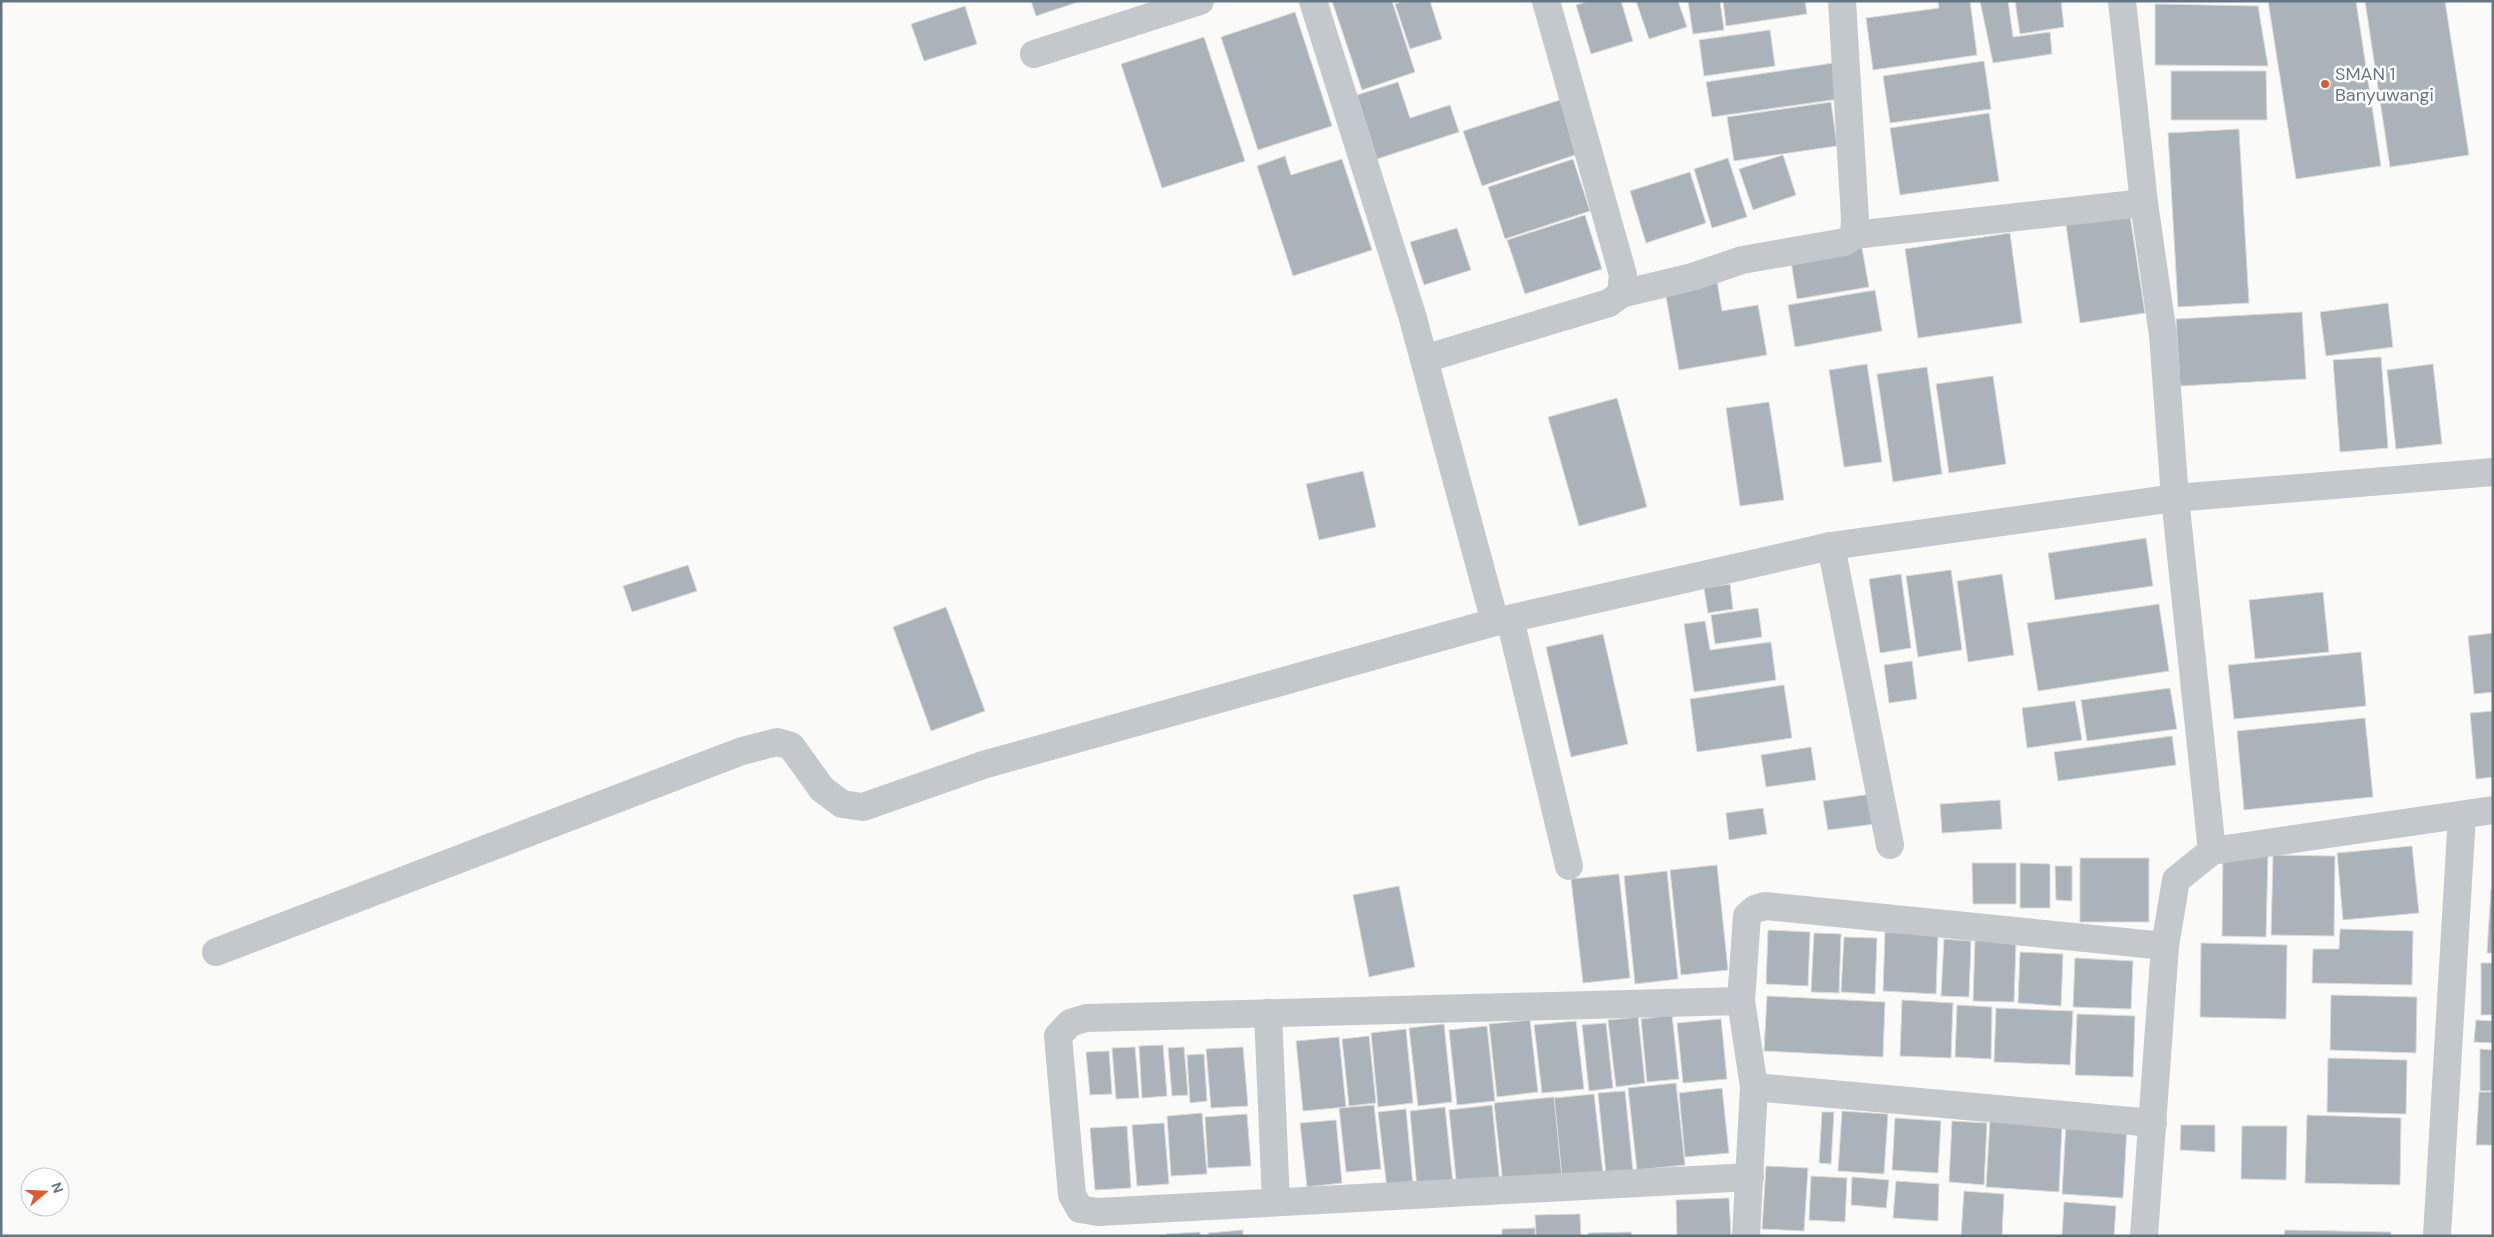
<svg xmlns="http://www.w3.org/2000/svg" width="2494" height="1237" font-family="'DM Sans',sans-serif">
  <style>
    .building { fill: #aab3b9; stroke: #dcdcda }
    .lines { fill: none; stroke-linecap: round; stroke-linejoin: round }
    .street { stroke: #c3c8cc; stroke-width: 28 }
    .poi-dot { fill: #e4572e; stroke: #fff; stroke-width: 2 }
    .labels { text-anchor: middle; stroke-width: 5; stroke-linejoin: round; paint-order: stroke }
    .poi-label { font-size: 18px; fill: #657683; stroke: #fff; text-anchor: start }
  </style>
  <rect width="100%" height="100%" fill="#fafaf8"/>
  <g class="building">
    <polygon points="1031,1 1081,1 1036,16"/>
    <polygon points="1332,1 1392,1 1415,72 1362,90"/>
    <polygon points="1404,1 1430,1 1442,39 1410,49 1395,4"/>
    <polygon points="1589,1 1621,1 1633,41 1591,54 1576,5"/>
    <polygon points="1636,1 1678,1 1687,27 1649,39"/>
    <polygon points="1688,1 1720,1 1724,30 1693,34"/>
    <polygon points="1723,1 1805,1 1807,14 1726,26"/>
    <polygon points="1938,1 1970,1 1977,55 1873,70 1866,18 1939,8"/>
    <polygon points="1980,1 2008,1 2013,37 2050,32 2052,54 1993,63"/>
    <polygon points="2015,1 2061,1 2064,27 2020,34"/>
    <polygon points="2268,1 2356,1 2381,166 2296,179"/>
    <polygon points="2365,1 2445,1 2469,155 2390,167"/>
    <polygon points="2155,4 2258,6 2268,66 2155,65"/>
    <polygon points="965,6 977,44 924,61 911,24"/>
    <polygon points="1295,12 1332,126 1258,150 1221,37"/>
    <polygon points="1770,30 1775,66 1704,76 1699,40"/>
    <polygon points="1204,37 1245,161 1162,188 1121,64"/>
    <polygon points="1984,61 1991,109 1890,123 1883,76"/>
    <polygon points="1833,63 1839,99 1712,117 1706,82"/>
    <polygon points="2171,71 2266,71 2267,120 2171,120"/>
    <polygon points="1398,82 1410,118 1450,105 1459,132 1377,159 1357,95"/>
    <polygon points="1563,99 1581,153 1482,186 1463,131"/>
    <polygon points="1831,102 1837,146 1734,161 1727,117"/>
    <polygon points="1989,113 1999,181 1900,195 1890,128"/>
    <polygon points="2239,129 2249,303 2178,307 2168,133"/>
    <polygon points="1783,155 1796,195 1753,210 1739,169"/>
    <polygon points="1285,156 1291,175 1342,159 1372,250 1293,276 1257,166"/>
    <polygon points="1728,158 1747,217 1712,228 1694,169"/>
    <polygon points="1573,159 1590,211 1505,239 1488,187"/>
    <polygon points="1690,172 1706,223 1646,243 1630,191"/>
    <polygon points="2129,209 2145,313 2080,323 2065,218"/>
    <polygon points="1585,215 1602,269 1525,294 1507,240"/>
    <polygon points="1457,228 1471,270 1424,285 1410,242"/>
    <polygon points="2010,233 2022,323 1918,338 1905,249"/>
    <polygon points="1861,243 1869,287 1797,299 1790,255"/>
    <polygon points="1716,275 1722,311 1758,305 1767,355 1679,370 1664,285"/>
    <polygon points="1875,290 1882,331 1795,347 1788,305"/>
    <polygon points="2388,303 2393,347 2326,356 2320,312"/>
    <polygon points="2302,312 2306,379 2180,386 2176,319"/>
    <polygon points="2381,357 2388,448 2340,452 2333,360"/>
    <polygon points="1867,364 1882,462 1844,467 1829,370"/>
    <polygon points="2433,364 2442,444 2396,449 2387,370"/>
    <polygon points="1927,367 1942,474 1893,482 1877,374"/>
    <polygon points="1993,376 2006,464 1949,473 1936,384"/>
    <polygon points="1617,398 1647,507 1579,526 1548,417"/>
    <polygon points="1769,402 1784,500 1740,506 1726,408"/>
    <polygon points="1363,471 1376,527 1319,540 1306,484"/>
    <polygon points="2146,538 2153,586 2055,600 2048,553"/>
    <polygon points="688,565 697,591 632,612 623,586"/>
    <polygon points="1951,570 1962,650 1918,657 1906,576"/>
    <polygon points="1901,574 1911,648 1880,653 1869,579"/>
    <polygon points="2002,574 2014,655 1968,662 1957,581"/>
    <polygon points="1730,584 1733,609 1708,613 1704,588"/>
    <polygon points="2323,592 2329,652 2255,659 2249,600"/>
    <polygon points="2159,604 2169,671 2038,691 2027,623"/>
    <polygon points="946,607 985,711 931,731 893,627"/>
    <polygon points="1758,608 1762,637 1715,644 1711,615"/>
    <polygon points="1705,621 1710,650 1771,642 1776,680 1694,692 1684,624"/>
    <polygon points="2493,633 2493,692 2474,694 2468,636"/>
    <polygon points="1603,634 1628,744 1571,757 1546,647"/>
    <polygon points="2361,652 2366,706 2234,719 2228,665"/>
    <polygon points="1912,661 1917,699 1889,703 1884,665"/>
    <polygon points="1784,685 1792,738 1697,752 1690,699"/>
    <polygon points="2170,688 2177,729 2087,741 2081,700"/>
    <polygon points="2075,701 2082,740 2027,748 2022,708"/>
    <polygon points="2493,711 2493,777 2476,779 2470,713"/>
    <polygon points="2365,718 2373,797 2244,810 2237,731"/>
    <polygon points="2172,736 2176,765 2058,781 2054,752"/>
    <polygon points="1811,747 1816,780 1766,787 1761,755"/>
    <polygon points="1871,794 1875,824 1828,830 1823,801"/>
    <polygon points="2000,800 2002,829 1942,833 1940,804"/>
    <polygon points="1763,808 1767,834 1729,840 1726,813"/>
    <polygon points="2412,846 2419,913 2343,920 2337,853"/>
    <polygon points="2223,852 2268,853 2266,937 2222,936"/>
    <polygon points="2273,855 2335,856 2334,936 2271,935"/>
    <rect x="2080" y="858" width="69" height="64"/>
    <polygon points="1972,863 2016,863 2016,904 1973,904"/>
    <polygon points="2020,863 2050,864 2050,908 2020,908"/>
    <polygon points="1717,865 1728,970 1681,975 1670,870"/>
    <polygon points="2055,866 2072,866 2072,901 2056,900"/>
    <polygon points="1667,871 1678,979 1635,984 1624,876"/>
    <polygon points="1619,874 1630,978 1583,983 1571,879"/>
    <polygon points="1399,886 1415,967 1369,977 1353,895"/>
    <polygon points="2491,889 2493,890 2493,953 2487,953"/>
    <polygon points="2340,929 2413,931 2412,985 2312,983 2313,949 2339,949"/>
    <polygon points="1768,930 1810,932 1808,986 1766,984"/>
    <polygon points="1885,932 1938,935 1936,994 1883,991"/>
    <polygon points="1814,933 1841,934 1839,993 1811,992"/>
    <polygon points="1844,937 1877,938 1875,994 1841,992"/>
    <polygon points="1944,939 1971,941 1969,997 1941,996"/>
    <polygon points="1975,940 2016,942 2014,1002 1973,1001"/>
    <polygon points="2201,943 2287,945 2286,1019 2200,1017"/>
    <polygon points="2020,952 2063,954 2061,1006 2018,1003"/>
    <polygon points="2075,958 2133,961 2131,1009 2073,1007"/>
    <rect x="2481" y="963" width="12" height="52"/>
    <polygon points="2331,995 2417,997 2416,1053 2330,1050"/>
    <polygon points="1767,996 1885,1002 1883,1057 1764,1051"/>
    <polygon points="1902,1000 1953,1003 1951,1058 1900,1056"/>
    <polygon points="1957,1005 1992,1007 1991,1059 1955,1057"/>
    <polygon points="1996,1008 2073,1011 2070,1065 1994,1062"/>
    <polygon points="2077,1014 2135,1016 2133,1077 2075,1075"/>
    <polygon points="1672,1015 1679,1079 1647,1082 1641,1019"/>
    <polygon points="1638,1017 1645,1083 1616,1087 1608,1020"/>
    <polygon points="1721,1019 1727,1079 1683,1083 1677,1023"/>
    <polygon points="1530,1020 1538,1092 1497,1097 1489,1024"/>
    <polygon points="2476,1020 2493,1021 2493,1043 2474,1042"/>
    <polygon points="1576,1021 1584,1089 1542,1093 1534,1025"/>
    <polygon points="1606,1023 1613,1088 1589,1091 1582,1025"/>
    <polygon points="1444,1024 1452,1102 1418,1106 1409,1028"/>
    <polygon points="1487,1026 1495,1101 1457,1105 1449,1030"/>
    <polygon points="1406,1029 1413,1103 1378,1107 1371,1033"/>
    <polygon points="1369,1036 1376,1103 1349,1106 1342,1039"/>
    <polygon points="1339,1037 1346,1107 1303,1111 1296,1041"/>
    <polygon points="1163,1045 1167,1096 1142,1098 1139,1046"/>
    <polygon points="1135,1047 1139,1098 1116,1099 1112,1048"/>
    <polygon points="1184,1047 1188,1095 1172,1096 1168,1048"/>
    <polygon points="1243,1047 1248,1106 1211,1108 1206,1049"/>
    <polygon points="2480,1049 2493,1050 2493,1091 2480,1091"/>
    <polygon points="1109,1051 1112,1094 1090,1095 1086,1052"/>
    <polygon points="1204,1054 1207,1101 1190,1103 1187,1055"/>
    <polygon points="2328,1058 2407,1060 2406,1114 2327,1112"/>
    <polygon points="1676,1083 1685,1165 1637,1170 1628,1088"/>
    <polygon points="1722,1088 1729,1153 1685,1157 1679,1093"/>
    <polygon points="1625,1091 1633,1171 1606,1174 1598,1093"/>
    <polygon points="2479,1092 2493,1092 2493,1145 2476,1145"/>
    <polygon points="1594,1094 1603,1174 1562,1178 1554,1098"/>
    <polygon points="1554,1097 1562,1178 1503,1184 1494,1103"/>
    <polygon points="1374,1105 1381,1169 1346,1172 1339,1108"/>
    <polygon points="1492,1105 1500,1183 1457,1188 1449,1110"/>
    <polygon points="1445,1107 1453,1184 1417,1188 1410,1111"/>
    <polygon points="1406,1109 1413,1186 1387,1189 1378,1112"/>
    <polygon points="1842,1111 1888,1114 1884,1174 1838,1171"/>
    <polygon points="1822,1112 1834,1112 1831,1164 1819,1163"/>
    <polygon points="1202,1113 1207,1174 1171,1176 1167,1116"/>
    <polygon points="1247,1114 1251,1166 1208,1168 1205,1117"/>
    <polygon points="2307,1115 2401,1118 2400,1185 2305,1183"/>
    <polygon points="1895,1118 1941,1121 1938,1173 1892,1170"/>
    <polygon points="1336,1120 1342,1183 1307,1187 1300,1123"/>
    <polygon points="1990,1120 2062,1124 2059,1192 1986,1187"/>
    <polygon points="1952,1121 1987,1123 1984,1185 1949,1182"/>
    <polygon points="1164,1123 1169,1184 1137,1186 1132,1125"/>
    <polygon points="2066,1123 2127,1127 2123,1198 2062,1194"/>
    <polygon points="2181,1125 2215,1125 2215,1152 2180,1150"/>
    <polygon points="1127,1126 1131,1188 1095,1190 1090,1128"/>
    <polygon points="2242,1126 2287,1126 2286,1180 2241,1179"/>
    <polygon points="1766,1166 1808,1168 1804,1231 1762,1229"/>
    <polygon points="1811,1176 1847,1178 1845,1222 1809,1220"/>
    <polygon points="1852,1177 1889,1180 1886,1208 1851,1205"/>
    <polygon points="1896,1181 1939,1184 1938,1221 1893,1218"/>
    <polygon points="1964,1191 2004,1194 2002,1236 1961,1236"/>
    <polygon points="1729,1198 1731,1236 1677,1236 1676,1200"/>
    <polygon points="2064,1202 2116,1206 2114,1236 2062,1236"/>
    <polygon points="1580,1214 1581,1236 1536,1236 1535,1215"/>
    <polygon points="1535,1228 1535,1236 1502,1236 1502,1229"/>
    <polygon points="1243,1230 1243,1236 1208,1236 1208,1233"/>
    <polygon points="2285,1230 2391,1232 2391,1236 2284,1236"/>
    <polygon points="1200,1232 1200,1236 1167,1236 1166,1234"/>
    <polygon points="1631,1232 1632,1236 1588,1236 1588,1233"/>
  </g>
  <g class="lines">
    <g class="street">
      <polyline points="1313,1 1412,315 1495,622"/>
      <polyline points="2122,1 2144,203 2163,335 2175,498 2212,851"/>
      <polyline points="1034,54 1200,1"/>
      <polyline points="1854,235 2144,203"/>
      <polyline points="1621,294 1692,277 1742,260 1845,242 1854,235 1855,219 1842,1"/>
      <polyline points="1424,359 1609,303 1621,294 1623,275 1546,1"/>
      <polyline points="1831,546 1890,845"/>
      <polyline points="1510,619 1569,866"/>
      <polyline points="216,952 742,751 777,742 791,746 822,789 842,804 863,807 983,765 1495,622 1831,546 2175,498 2493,472"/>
      <polyline points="1741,1001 1086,1018 1070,1023 1058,1036 1072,1195 1080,1209 1098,1212 1750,1177"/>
      <polyline points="1268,1013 1276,1202"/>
      <polyline points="2153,1123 1754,1087 1741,1001 1747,916 1755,909 1765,906 2165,946"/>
      <polyline points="1746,1236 1754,1087"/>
      <polyline points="2144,1236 2165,946 2176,880 2212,851 2493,810"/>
      <polyline points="2437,1236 2462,815"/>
    </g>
  </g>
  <circle class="poi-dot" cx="2325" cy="84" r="5"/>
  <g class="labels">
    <g class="poi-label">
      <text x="2335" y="80">SMAN 1<tspan x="2335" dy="21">Banyuwangi</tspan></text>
    </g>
  </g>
  <rect width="2494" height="1237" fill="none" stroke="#657683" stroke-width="5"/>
  <g transform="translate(45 1192) rotate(71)"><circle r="24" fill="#ffffff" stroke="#c1c8cd"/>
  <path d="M0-4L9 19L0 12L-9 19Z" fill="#e4572e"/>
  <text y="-8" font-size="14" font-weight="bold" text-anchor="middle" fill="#657683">N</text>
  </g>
</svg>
